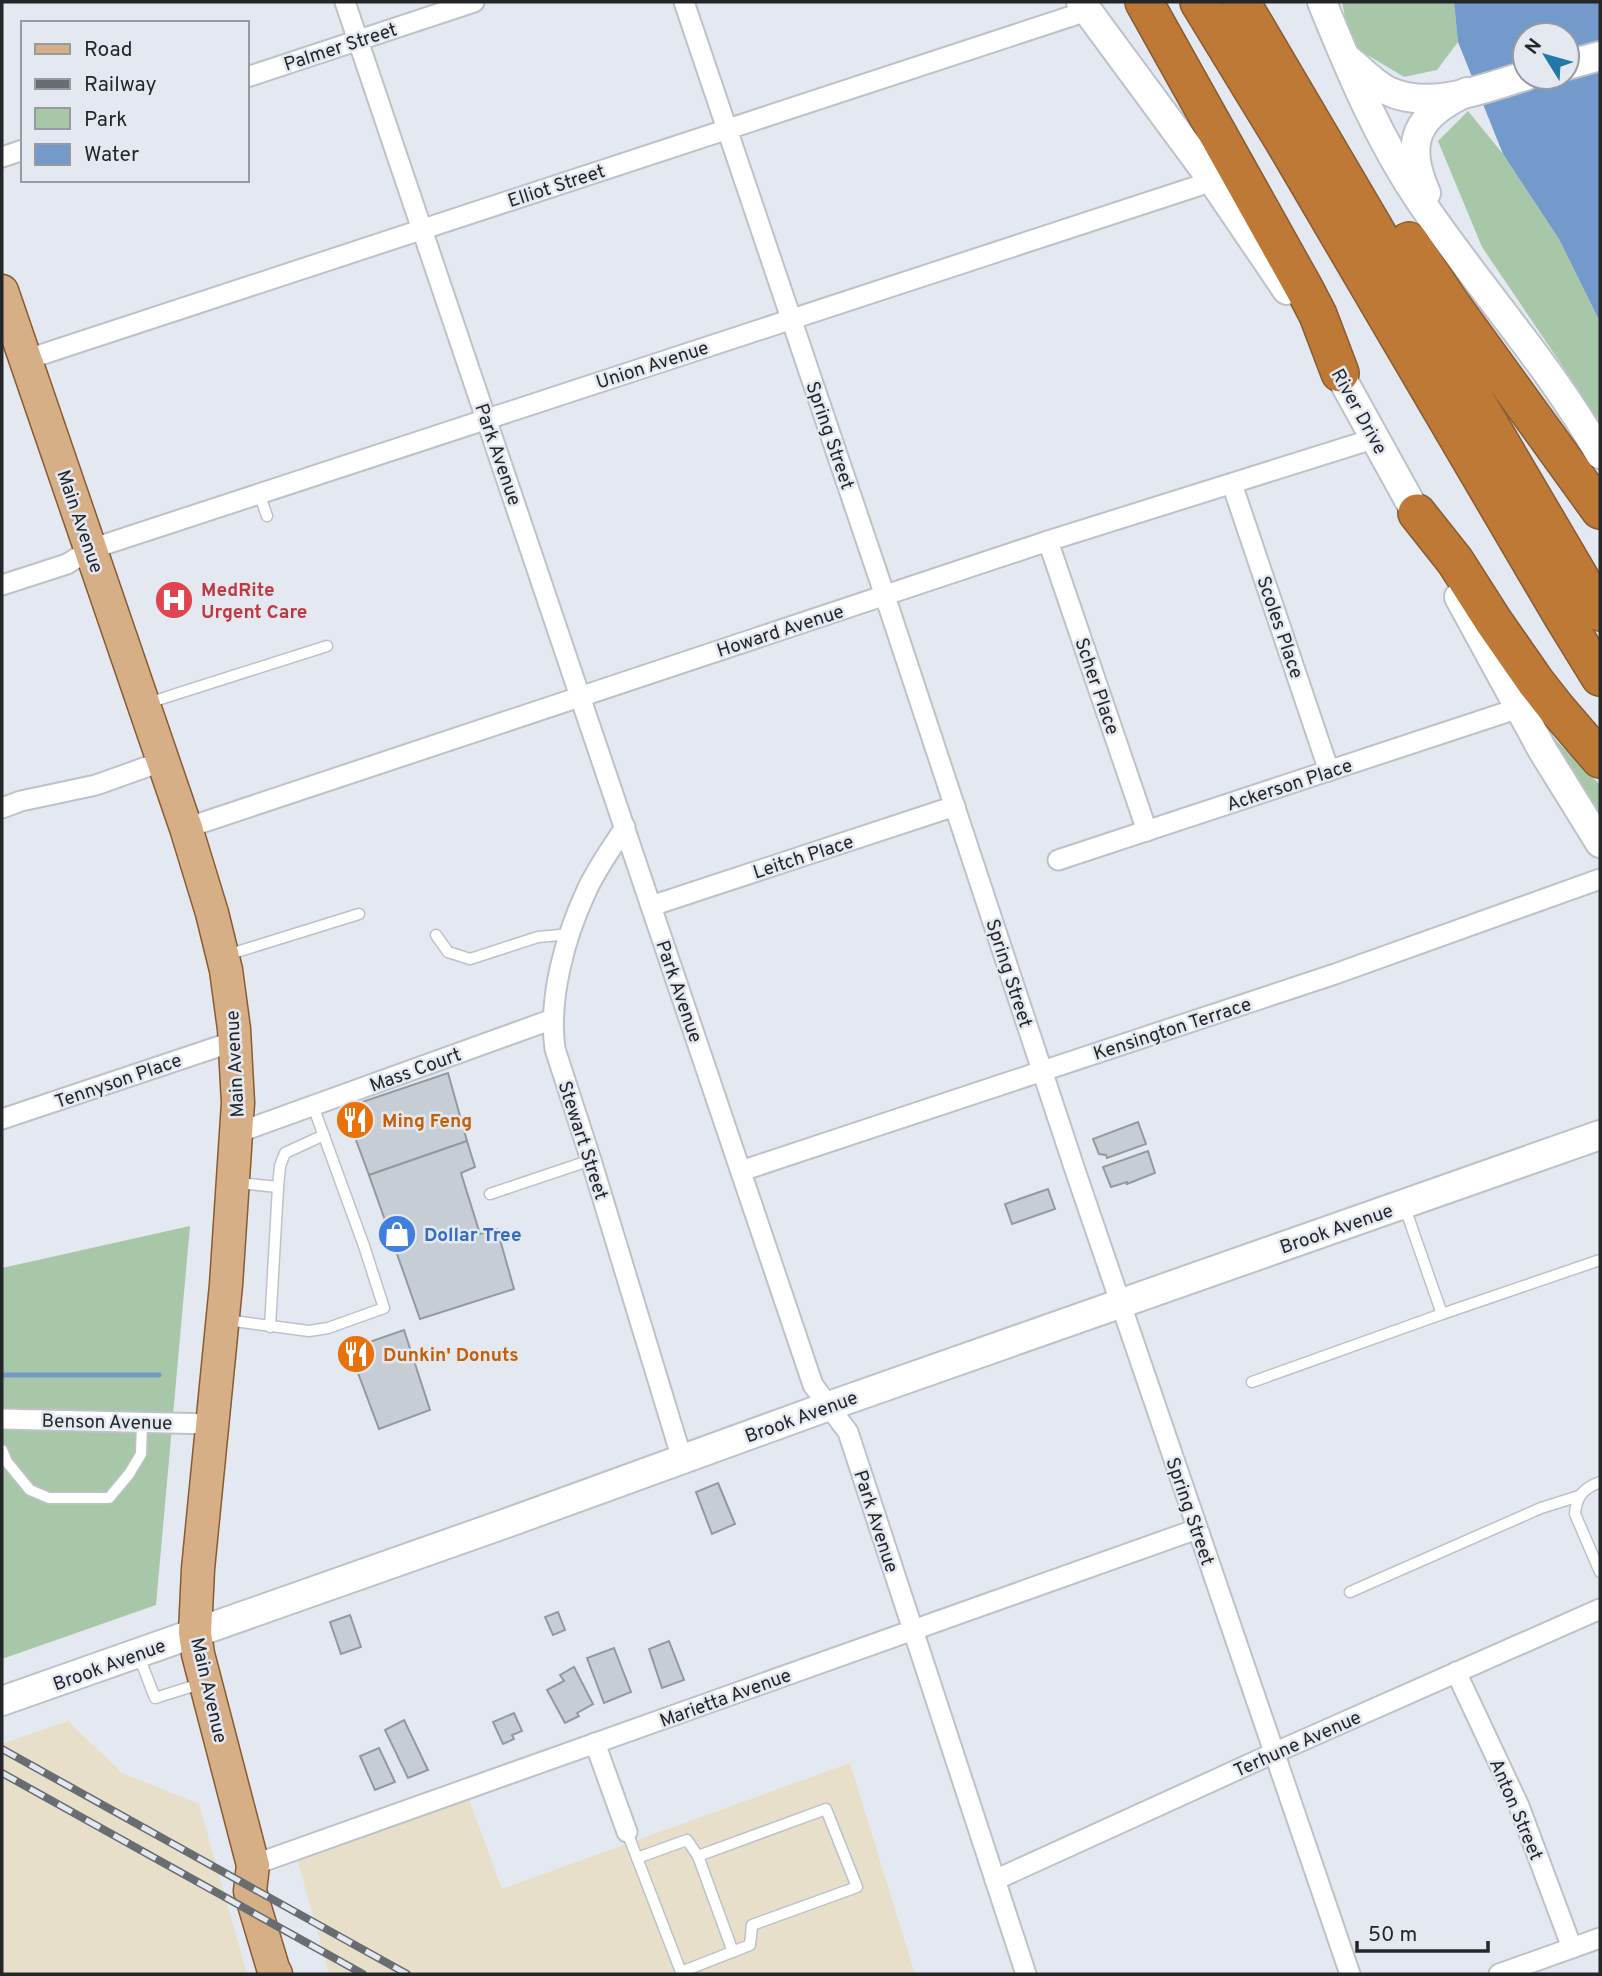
<svg xmlns="http://www.w3.org/2000/svg" width="1602" height="1976" font-family="Overpass,sans-serif">
  <style>
    .industrial { fill: #e7dfc9 }
    .green { fill: #a8c7a9 }
    .water { fill: #739aca; fill-rule: evenodd }
    .lines { fill: none; stroke-linecap: round; stroke-linejoin: round }
    .stream { stroke: #739aca; stroke-width: 5 }
    .building { fill: #c7cdd4; stroke: #9499a0; stroke-width: 2 }
    .lane-casing { stroke: #bdc2ca; stroke-width: 13 }
    .street-casing { stroke: #bdc2ca; stroke-width: 23 }
    .secondary-casing { stroke: #bdc2ca; stroke-width: 32 }
    .primary-casing { stroke: #875c31; stroke-width: 35 }
    .highway-casing { stroke: #875c31; stroke-width: 40 }
    .lane { stroke: #fff; stroke-width: 10 }
    .street { stroke: #fff; stroke-width: 19 }
    .secondary { stroke: #fff; stroke-width: 28 }
    .primary { stroke: #d7af86; stroke-width: 32 }
    .highway { stroke: #bd7935; stroke-width: 37 }
    .rail-casing { stroke: #696c71; stroke-width: 8 }
    .rail { stroke: #e4e9f1; stroke-width: 5; stroke-dasharray: 16; stroke-linecap: butt }
    .labels { text-anchor: middle; stroke-width: 5; stroke-linejoin: round; paint-order: stroke }
    .street-label { font-size: 19px; fill: #242629; stroke: #e4e9f1 }
    .health-label { font-size: 19px; font-weight: bold; fill: #be3a42; stroke: #e4e9f1; text-anchor: start }
    .food-label { font-size: 19px; font-weight: bold; fill: #c56008; stroke: #e4e9f1; text-anchor: start }
    .shop-label { font-size: 19px; font-weight: bold; fill: #366cbe; stroke: #e4e9f1; text-anchor: start }
  </style>
  <rect width="100%" height="100%" fill="#e4e9f1"/>
  <g class="industrial">
    <polygon points="68,1721 122,1773 199,1804 247,1974 2,1974 2,1744"/>
    <polygon points="850,1763 915,1974 329,1974 294,1848 465,1789 502,1889"/>
  </g>
  <g class="green">
    <polygon points="1342,2 1454,2 1458,42 1437,70 1404,77 1351,45"/>
    <polygon points="1468,111 1503,154 1559,239 1600,322 1600,428 1580,392 1482,247 1438,141"/>
    <polygon points="1541,725 1600,785 1600,820"/>
    <polygon points="190,1226 156,1605 2,1659 2,1268"/>
  </g>
  <path class="water" d="M1454,2h146v320l-41,-83 -56,-85 -45,-112zM1525,35h42v42h-42z"/>
  <g class="lines">
    <polyline class="stream" points="2,1375 159,1375"/>
  </g>
  <g class="building">
    <polygon points="448,1073 467,1141 369,1175 344,1108"/>
    <polygon points="1138,1122 1146,1144 1107,1158 1106,1155 1099,1154 1093,1139"/>
    <polygon points="467,1141 475,1167 461,1173 480,1234 497,1229 514,1289 420,1319 369,1175"/>
    <polygon points="1148,1151 1155,1173 1127,1184 1127,1182 1111,1187 1103,1167"/>
    <polygon points="1048,1189 1055,1209 1012,1224 1005,1204"/>
    <polygon points="404,1330 430,1410 379,1429 349,1349"/>
    <polygon points="718,1483 735,1524 712,1534 696,1492"/>
    <polygon points="558,1612 565,1630 553,1635 545,1617"/>
    <polygon points="350,1615 361,1647 341,1654 330,1622"/>
    <polygon points="669,1641 684,1680 662,1688 649,1649"/>
    <polygon points="614,1648 631,1692 604,1703 587,1658"/>
    <polygon points="574,1667 593,1704 577,1713 579,1716 565,1723 547,1690 564,1681 560,1675"/>
    <polygon points="514,1713 522,1731 512,1735 514,1739 503,1744 493,1722"/>
    <polygon points="404,1720 428,1770 408,1778 385,1730"/>
    <polygon points="379,1748 395,1782 375,1790 360,1756"/>
  </g>
  <g class="lines">
    <g class="lane-casing">
      <g id="lane">
        <polyline points="259,493 267,516"/>
        <polyline points="148,703 327,646"/>
        <polyline points="436,935 448,952 470,959 538,937 570,934"/>
        <polyline points="227,955 359,914"/>
        <polyline points="238,1183 278,1187 270,1327"/>
        <polyline points="278,1187 280,1166 285,1153 324,1135"/>
        <polyline points="490,1194 591,1160"/>
        <polyline points="1442,1314 1600,1260"/>
        <polyline points="226,1320 309,1331 328,1328 384,1308 364,1246 313,1106"/>
        <polyline points="1252,1382 1442,1314 1404,1205"/>
        <polyline points="2,1450 7,1462 30,1490 49,1498 109,1498 129,1474 141,1454 142,1422"/>
        <path d="M1600,1482c-16,6 -24,14 -25,32l25,58"/>
        <polyline points="1350,1592 1541,1508 1579,1496"/>
        <polyline points="138,1654 155,1698 203,1683"/>
        <polyline points="627,1832 681,1972 750,1945 752,1925 857,1887 826,1809 698,1856 733,1952"/>
        <polyline points="637,1858 687,1840 698,1856"/>
      </g>
    </g>
    <g class="street-casing">
      <g id="street">
        <polyline points="345,2 813,1385 848,1432 1026,1974"/>
        <polyline points="684,2 885,596 1076,1173 1350,1974"/>
        <polyline points="247,77 474,2"/>
        <polyline points="2,157 23,150"/>
        <polyline points="25,360 1087,11"/>
        <polyline points="1232,484 1329,771"/>
        <polyline points="1048,541 1147,831"/>
        <polyline points="2,585 67,564 91,549 1213,181"/>
        <polyline points="2,808 21,801 96,785 163,761"/>
        <path d="M625,827c-13,21 -29,42 -39,65 -21,45 -38,107 -31,157l36,111 91,299"/>
        <polyline points="186,828 1048,541 1376,438"/>
        <polyline points="1058,860 1519,708"/>
        <polyline points="651,906 955,806"/>
        <polyline points="2,1119 235,1041"/>
        <polyline points="237,1133 553,1019"/>
        <polyline points="741,1171 1335,974 1600,879"/>
        <polyline points="2,1419 212,1424"/>
        <polyline points="1456,1672 1519,1806 1572,1948"/>
        <polyline points="595,1743 627,1832"/>
        <polyline points="253,1865 1197,1529"/>
        <polyline points="995,1880 1274,1753 1600,1609"/>
        <polyline points="1499,1974 1600,1938"/>
      </g>
    </g>
    <g class="secondary-casing">
      <g id="secondary">
        <polyline points="1081,2 1213,181 1287,290"/>
        <path d="M1322,2c28,69 57,138 99,200 58,86 128,162 179,252"/>
        <path d="M1350,61c12,10 24,23 38,30 42,20 96,-3 137,-15"/>
        <polyline points="1567,65 1600,56"/>
        <path d="M1426,193c-23,-52 -9,-78 41,-101"/>
        <polyline points="1330,357 1425,529"/>
        <polyline points="1459,597 1543,751 1600,843"/>
        <polyline points="2,1701 504,1524 829,1406 1600,1135"/>
      </g>
    </g>
    <g class="primary-casing">
      <polyline id="primary" points="2,291 186,828 212,913 226,970 234,1029 238,1103 226,1285 198,1569 195,1633 198,1654 253,1865 250,1891 273,1968 276,1974"/>
    </g>
    <g class="highway-casing">
      <g id="highway">
        <polyline points="1144,2 1304,288 1318,315 1340,373"/>
        <polyline points="1199,2 1282,138 1563,617 1600,677"/>
        <polyline points="1241,2 1600,612"/>
        <polyline points="1409,241 1451,304 1600,510"/>
        <polyline points="1417,513 1455,561 1494,622 1535,681 1557,709 1600,759"/>
      </g>
    </g>
    <use href="#lane" class="lane"/>
    <use href="#street" class="street"/>
    <use href="#secondary" class="secondary"/>
    <use href="#primary" class="primary"/>
    <use href="#highway" class="highway"/>
    <g class="rail-casing">
      <g id="rail">
        <polyline points="2,1749 407,1974"/>
        <polyline points="2,1773 363,1974"/>
      </g>
    </g>
    <use href="#rail" class="rail"/>
  </g>
  <defs>
    <g id="hospital-disc" transform="scale(2.0125)"><circle r="9.5" fill="#e0444e" stroke="#e4e9f1"/><path d="M-5-5h3v3.5h4V-5h3V5h-3V1.5h-4V5h-3Z" fill="#fff"/></g>
    <g id="restaurant-disc" transform="scale(2.0125)"><circle r="9.5" fill="#e8710a" stroke="#e4e9f1"/><path d="M-5-6h1v4h1v-4h1v4h1v-4h1v5L-1.5 .5V6h-2V.5L-5-1ZM5-6V6H3V1.5H1.5Q1.5-4 5-6Z" fill="#fff"/></g>
    <g id="shop-disc" transform="scale(2.0125)"><circle r="9.5" fill="#3f7fe0" stroke="#e4e9f1"/><path d="M-5-2.5h2.3a2.7 3.5 0 0 1 5.4 0H5L5.5 6h-11ZM-1.5-2.5h3a1.5 2.3 0 0 0-3 0Z" fill="#fff"/></g>
  </defs>
  <g fill-rule="evenodd">
    <use href="#hospital-disc" x="174" y="600"/>
    <use href="#restaurant-disc" x="355" y="1120"/>
    <use href="#shop-disc" x="397" y="1234"/>
    <use href="#restaurant-disc" x="356" y="1354"/>
  </g>
  <g class="labels">
    <g class="street-label">
      <text transform="translate(340 46) rotate(-18)" y="7">Palmer Street</text>
      <text transform="translate(556 185) rotate(-18)" y="7">Elliot Street</text>
      <text transform="translate(652 364) rotate(-18)" y="7">Union Avenue</text>
      <text transform="translate(1360 411) rotate(61)" y="7">River Drive</text>
      <text transform="translate(831 435) rotate(71)" y="7">Spring Street</text>
      <text transform="translate(499 454) rotate(71)" y="7">Park Avenue</text>
      <text transform="translate(81 521) rotate(71)" y="7">Main Avenue</text>
      <text transform="translate(1281 627) rotate(71)" y="7">Scoles Place</text>
      <text transform="translate(780 630) rotate(-18)" y="7">Howard Avenue</text>
      <text transform="translate(1098 686) rotate(71)" y="7">Scher Place</text>
      <text transform="translate(1289 784) rotate(-18)" y="7">Ackerson Place</text>
      <text transform="translate(803 856) rotate(-18)" y="7">Leitch Place</text>
      <text transform="translate(1010 973) rotate(72)" y="7">Spring Street</text>
      <text transform="translate(680 991) rotate(71)" y="7">Park Avenue</text>
      <text transform="translate(1172 1028) rotate(-18)" y="7">Kensington Terrace</text>
      <text transform="translate(234 1064) rotate(-93)" y="7">Main Avenue</text>
      <text transform="translate(415 1069) rotate(-20)" y="7">Mass Court</text>
      <text transform="translate(118 1080) rotate(-19)" y="7">Tennyson Place</text>
      <text transform="translate(584 1140) rotate(72)" y="7">Stewart Street</text>
      <text transform="translate(1336 1228) rotate(-19)" y="7">Brook Avenue</text>
      <text transform="translate(801 1416) rotate(-20)" y="7">Brook Avenue</text>
      <text transform="translate(107 1421) rotate(1)" y="7">Benson Avenue</text>
      <text transform="translate(1191 1511) rotate(71)" y="7">Spring Street</text>
      <text transform="translate(877 1521) rotate(72)" y="7">Park Avenue</text>
      <text transform="translate(109 1664) rotate(-20)" y="7">Brook Avenue</text>
      <text transform="translate(210 1690) rotate(77)" y="7">Main Avenue</text>
      <text transform="translate(725 1697) rotate(-20)" y="7">Marietta Avenue</text>
      <text transform="translate(1297 1743) rotate(-24)" y="7">Terhune Avenue</text>
      <text transform="translate(1517 1809) rotate(67)" y="7">Anton Street</text>
    </g>
    <g class="health-label">
      <text x="201" y="596">MedRite<tspan x="201" dy="22">Urgent Care</tspan></text>
    </g>
    <g class="food-label">
      <text x="382" y="1127">Ming Feng</text>
      <text x="383" y="1361">Dunkin' Donuts</text>
    </g>
    <g class="shop-label">
      <text x="424" y="1241">Dollar Tree</text>
    </g>
  </g>
  <rect width="1602" height="1976" fill="none" stroke="#242629" stroke-width="7"/>
  <rect x="21" y="21" width="228" height="161" fill="#e4e9f1" stroke="#979ba1" stroke-width="2"/>
  <rect x="35" y="44" width="35" height="10" fill="#d7af86" stroke="#979ba1" stroke-width="2"/>
  <text x="84" y="56" font-size="21" fill="#242629">Road</text>
  <rect x="35" y="79" width="35" height="10" fill="#696c71" stroke="#979ba1" stroke-width="2"/>
  <text x="84" y="91" font-size="21" fill="#242629">Railway</text>
  <rect x="35" y="108" width="35" height="21" fill="#a8c7a9" stroke="#979ba1" stroke-width="2"/>
  <text x="84" y="126" font-size="21" fill="#242629">Park</text>
  <rect x="35" y="144" width="35" height="21" fill="#739aca" stroke="#979ba1" stroke-width="2"/>
  <text x="84" y="161" font-size="21" fill="#242629">Water</text>
  <g transform="translate(1546 56) rotate(307)"><circle r="33" fill="#e4e9f1" stroke="#979ba1" stroke-width="2"/>
  <path d="M0-5L12 26L0 18L-12 26Z" fill="#2179a8"/>
  <text y="-10" font-size="19" font-weight="bold" text-anchor="middle" fill="#242629">N</text>
  </g>
  <path d="M1357 1941v10h131v-10" fill="none" stroke="#242629" stroke-width="3.5"/>
  <text x="1368" y="1941" font-size="21" fill="#242629" stroke="#e4e9f1" stroke-width="5" paint-order="stroke">50 m</text>
</svg>
